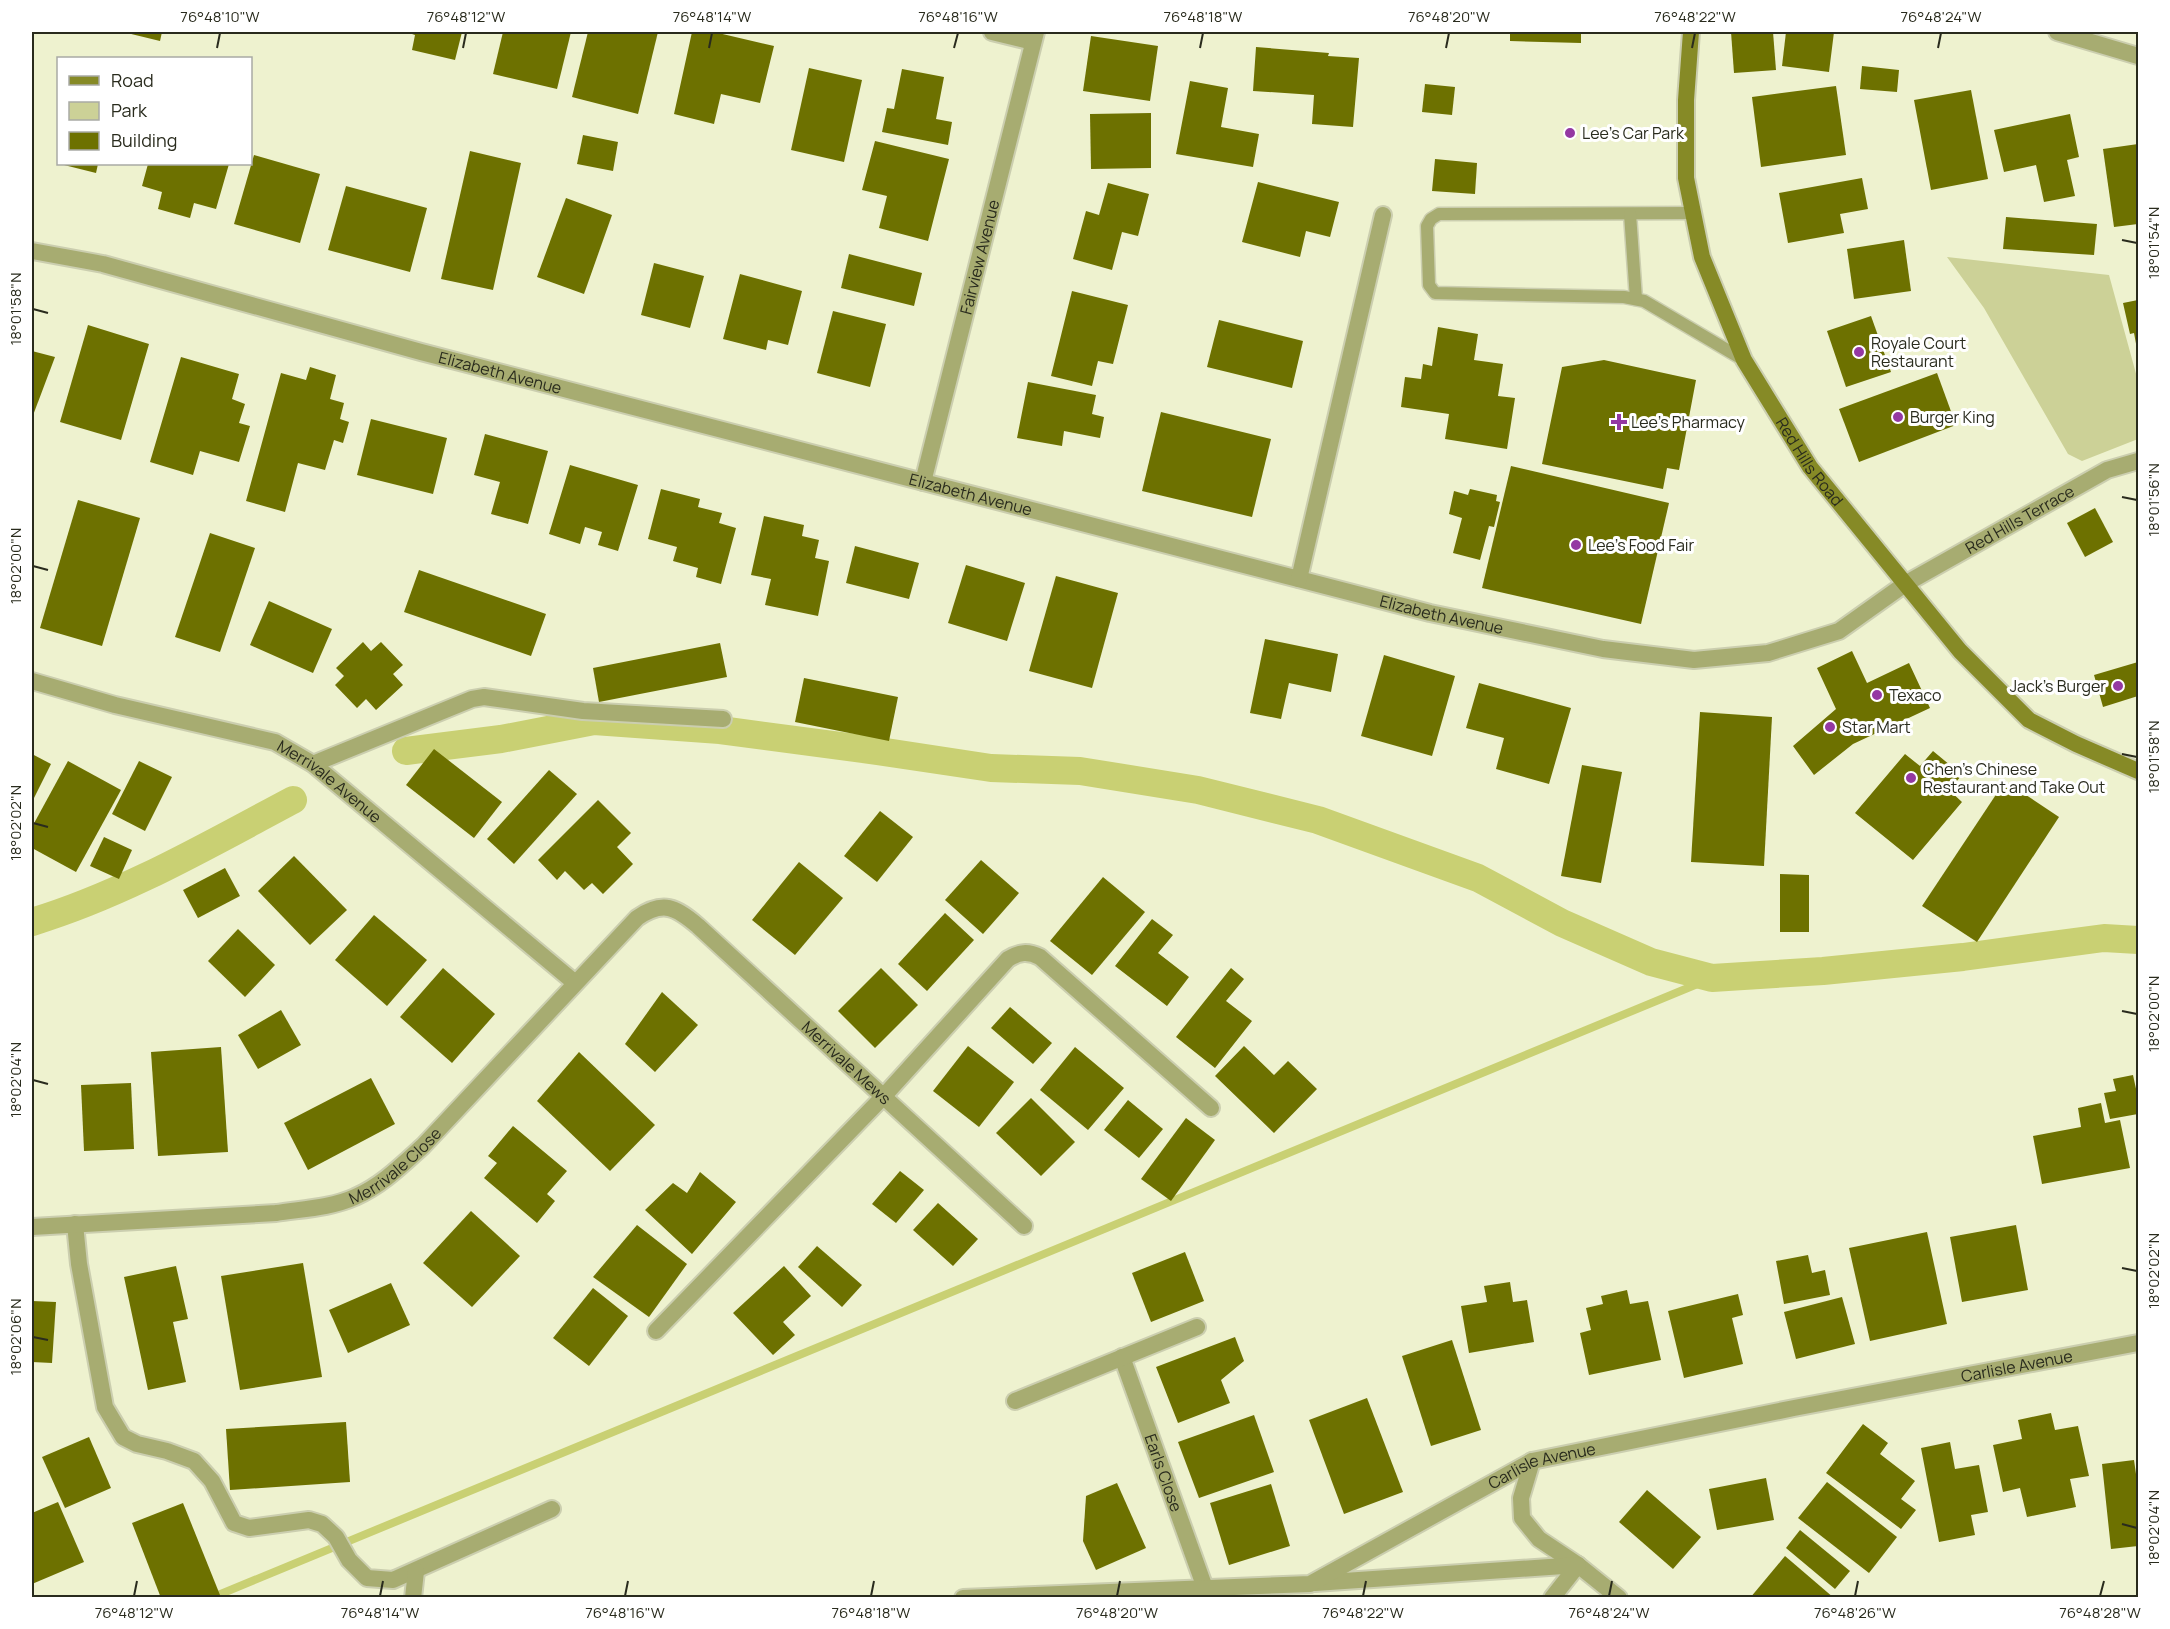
<svg xmlns="http://www.w3.org/2000/svg" width="2170" height="1629" font-family="Manrope,sans-serif">
  <style>
    .green { fill: #ccd197 }
    .lines { fill: none; stroke-linecap: round; stroke-linejoin: round }
    .stream { stroke: #c9d073; stroke-width: 8 }
    .canal { stroke: #c9d073; stroke-width: 28 }
    .building { fill: #6d7100 }
    .service-casing { stroke: #cbceaf; stroke-width: 15 }
    .minor-casing { stroke: #cbceaf; stroke-width: 20 }
    .secondary-casing { stroke: #cbceaf; stroke-width: 20 }
    .service { stroke: #a7ac71; stroke-width: 12 }
    .minor { stroke: #a7ac71; stroke-width: 16 }
    .secondary { stroke: #868a26; stroke-width: 16 }
    .ticks { fill: none; stroke: #292b1d; stroke-width: 2 }
    .poi-dot { fill: #9438a2; stroke: #fff; stroke-width: 2 }
    .labels { text-anchor: middle; stroke-width: 6; stroke-linejoin: round; paint-order: stroke }
    .poi-label { font-size: 16px; fill: #292b1d; stroke: #fff; text-anchor: start }
    .street-label { font-size: 16px; fill: #292b1d; stroke: #fff }
    .neatline { fill: none; stroke: #292b1d; stroke-width: 2 }
    .ticks-label { font-size: 15px; text-anchor: middle; fill: #292b1d }
  </style>
  <rect width="100%" height="100%" fill="#eef2cf"/>
  <polygon class="green" points="1947,257 2109,275 2138,381 2138,439 2082,461 2068,454 1984,308"/>
  <g class="lines">
    <polyline class="stream" points="211,1598 1712,978"/>
    <g class="canal">
      <polyline points="406,751 501,739 594,721 720,730 878,751 991,768 1080,771 1198,790 1318,820 1478,878 1562,923 1651,962 1712,978 1823,971 1963,957 2104,938 2138,940"/>
      <path d="M32,922c92,-28 176,-77 261,-122"/>
    </g>
  </g>
  <g class="building">
    <polygon points="123,32 162,32 160,41"/>
    <polygon points="406,32 462,32 455,60 412,50 415,35"/>
    <polygon points="503,32 571,32 557,89 493,74"/>
    <polygon points="588,32 658,32 638,114 572,97"/>
    <polygon points="692,32 714,32 774,46 760,103 721,94 714,124 674,114"/>
    <polygon points="1510,32 1581,32 1581,43 1510,41"/>
    <polygon points="1731,32 1773,32 1776,70 1734,73"/>
    <polygon points="1786,32 1834,32 1829,72 1782,66"/>
    <polygon points="1091,36 1158,46 1150,101 1083,91"/>
    <polygon points="1256,47 1329,53 1328,56 1359,58 1353,127 1312,124 1314,95 1253,91"/>
    <polygon points="1862,66 1899,70 1897,92 1860,89"/>
    <polygon points="809,68 862,80 844,162 791,150"/>
    <polygon points="902,69 944,77 936,119 952,122 948,145 882,132 887,108 894,109"/>
    <polygon points="1190,81 1228,88 1221,127 1259,134 1253,167 1176,154"/>
    <polygon points="1425,84 1455,87 1452,115 1422,112"/>
    <polygon points="1836,86 1846,155 1761,167 1752,97"/>
    <polygon points="1971,90 1988,179 1931,190 1914,100"/>
    <polygon points="1151,113 1151,168 1091,169 1090,114"/>
    <polygon points="2070,114 2079,157 2067,160 2075,196 2044,202 2036,165 2004,172 1994,130"/>
    <polygon points="583,135 618,142 613,171 577,164"/>
    <polygon points="875,141 949,159 928,241 879,228 887,196 862,190"/>
    <polygon points="2138,144 2138,224 2114,227 2103,149"/>
    <polygon points="470,151 521,163 493,290 441,279"/>
    <polygon points="254,155 320,174 300,243 234,224"/>
    <polygon points="1435,159 1477,163 1475,194 1432,191"/>
    <polygon points="65,164 98,164 96,173 64,165"/>
    <polygon points="148,164 229,164 216,209 194,203 190,218 158,209 162,192 142,186"/>
    <polygon points="1862,178 1868,209 1840,214 1844,233 1788,243 1779,193"/>
    <polygon points="1258,182 1339,202 1330,237 1306,231 1300,257 1242,242"/>
    <polygon points="1108,183 1149,194 1138,236 1122,232 1112,270 1073,259 1086,211 1099,215"/>
    <polygon points="346,186 427,208 410,272 328,250"/>
    <polygon points="566,198 612,215 584,294 537,277"/>
    <polygon points="2006,217 2097,224 2094,255 2003,249"/>
    <polygon points="1904,240 1911,291 1854,299 1847,249"/>
    <polygon points="849,254 922,273 914,306 841,288"/>
    <polygon points="654,263 704,276 690,328 641,315"/>
    <polygon points="740,274 802,291 788,345 768,340 766,350 723,339"/>
    <polygon points="1072,291 1128,305 1113,364 1098,361 1092,386 1051,376"/>
    <polygon points="2138,300 2138,349 2137,349 2134,333 2130,334 2123,303"/>
    <polygon points="833,311 886,324 870,387 817,373"/>
    <polygon points="1871,316 1891,372 1846,387 1827,331"/>
    <polygon points="1219,320 1303,341 1292,388 1207,367"/>
    <polygon points="88,325 149,344 121,440 60,422"/>
    <polygon points="1438,327 1478,334 1474,360 1503,364 1498,396 1515,398 1507,449 1445,439 1449,414 1401,407 1405,377 1421,379 1423,364 1432,366"/>
    <polygon points="32,351 55,357 32,418"/>
    <polygon points="181,357 239,374 232,399 245,404 239,423 250,426 239,462 200,451 193,475 150,462"/>
    <polygon points="1604,360 1696,380 1679,470 1667,468 1663,489 1542,464 1562,367"/>
    <polygon points="310,367 336,375 330,399 344,403 340,419 349,422 343,443 334,440 325,470 298,463 285,512 246,501 281,373 306,380"/>
    <polygon points="1937,373 1956,425 1859,462 1839,409"/>
    <polygon points="1028,382 1096,395 1092,414 1104,417 1100,438 1064,431 1062,446 1017,438"/>
    <polygon points="1161,412 1271,439 1252,517 1142,491"/>
    <polygon points="371,419 447,438 433,494 357,475"/>
    <polygon points="485,434 548,451 528,524 491,514 500,482 474,475"/>
    <polygon points="570,465 638,485 618,551 598,545 602,532 585,527 580,544 549,534"/>
    <polygon points="1511,466 1669,503 1641,624 1482,588"/>
    <polygon points="661,489 700,499 698,507 722,513 719,523 736,528 721,584 696,577 698,568 673,561 677,547 648,539"/>
    <polygon points="1470,489 1497,495 1496,501 1500,502 1494,527 1489,526 1480,560 1453,553 1462,518 1449,514 1454,491 1468,495"/>
    <polygon points="78,500 140,518 102,646 40,628"/>
    <polygon points="2095,508 2113,542 2085,557 2067,523"/>
    <polygon points="764,516 804,525 802,536 819,540 815,558 829,561 818,616 765,605 771,579 751,575"/>
    <polygon points="210,533 255,548 220,652 175,637"/>
    <polygon points="855,546 919,563 909,599 846,583"/>
    <polygon points="966,565 1025,583 1007,641 948,623"/>
    <polygon points="419,570 546,614 531,656 404,612"/>
    <polygon points="1056,576 1118,593 1092,688 1029,671"/>
    <polygon points="269,601 332,629 313,673 250,645"/>
    <polygon points="1265,639 1338,654 1331,692 1289,683 1281,719 1250,713"/>
    <polygon points="363,642 371,651 381,642 403,665 393,674 403,685 376,710 366,699 357,708 335,685 344,676 336,668"/>
    <polygon points="720,643 727,677 599,702 593,668"/>
    <polygon points="1852,651 1867,683 1909,663 1930,708 1853,744 1814,775 1793,746 1836,709 1817,668"/>
    <polygon points="1384,655 1455,676 1432,756 1361,736"/>
    <polygon points="2138,662 2138,696 2103,707 2094,675"/>
    <polygon points="804,678 898,697 889,741 795,722"/>
    <polygon points="1479,683 1571,708 1549,784 1496,769 1504,738 1466,728"/>
    <polygon points="1700,712 1772,717 1764,866 1691,862"/>
    <polygon points="434,749 502,802 474,838 406,785"/>
    <polygon points="1933,751 1962,775 1949,790 1962,802 1913,860 1855,813 1905,754 1920,766"/>
    <polygon points="32,754 51,764 32,802"/>
    <polygon points="68,761 121,790 76,872 32,848 32,827"/>
    <polygon points="139,761 172,777 145,831 112,814"/>
    <polygon points="1582,765 1622,772 1601,883 1561,876"/>
    <polygon points="549,770 577,794 514,864 487,839"/>
    <polygon points="2005,781 2059,817 1977,942 1922,906"/>
    <polygon points="598,800 631,833 617,847 633,864 603,894 592,883 584,890 565,871 557,880 538,860"/>
    <polygon points="880,811 913,837 877,882 844,856"/>
    <polygon points="104,837 132,850 119,879 90,866"/>
    <polygon points="294,856 347,910 310,945 258,891"/>
    <polygon points="981,860 1019,893 983,934 945,900"/>
    <polygon points="799,862 843,898 795,955 752,920"/>
    <polygon points="225,868 240,896 198,918 183,890"/>
    <polygon points="1780,874 1809,875 1809,932 1780,932"/>
    <polygon points="1103,877 1145,912 1092,975 1050,941"/>
    <polygon points="945,913 974,940 927,991 898,964"/>
    <polygon points="374,915 427,960 387,1006 335,960"/>
    <polygon points="1152,919 1173,935 1158,953 1189,977 1167,1006 1115,966"/>
    <polygon points="238,929 275,965 245,997 208,961"/>
    <polygon points="443,968 495,1014 452,1063 400,1017"/>
    <polygon points="881,968 918,1005 875,1048 838,1011"/>
    <polygon points="1231,968 1244,979 1226,1001 1252,1021 1215,1068 1176,1037"/>
    <polygon points="662,992 698,1025 655,1072 625,1044"/>
    <polygon points="1010,1007 1052,1043 1033,1064 991,1028"/>
    <polygon points="281,1010 301,1045 258,1069 238,1035"/>
    <polygon points="968,1046 1014,1082 979,1127 933,1091"/>
    <polygon points="1244,1046 1274,1075 1288,1061 1317,1089 1274,1133 1215,1076"/>
    <polygon points="221,1047 228,1152 158,1156 151,1052"/>
    <polygon points="1075,1047 1124,1088 1088,1130 1040,1090"/>
    <polygon points="579,1052 655,1125 610,1171 537,1101"/>
    <polygon points="2133,1075 2138,1098 2138,1114 2110,1119 2104,1093 2116,1091 2113,1079"/>
    <polygon points="371,1078 395,1124 308,1170 284,1123"/>
    <polygon points="131,1083 134,1149 84,1151 81,1085"/>
    <polygon points="1031,1098 1075,1142 1041,1176 996,1133"/>
    <polygon points="1128,1100 1163,1129 1139,1158 1104,1130"/>
    <polygon points="2101,1103 2105,1123 2120,1120 2130,1168 2042,1184 2033,1136 2081,1127 2078,1108"/>
    <polygon points="1186,1118 1215,1140 1171,1201 1141,1179"/>
    <polygon points="513,1126 567,1171 547,1194 555,1201 537,1223 484,1178 497,1163 488,1156"/>
    <polygon points="900,1171 924,1190 896,1223 872,1204"/>
    <polygon points="700,1172 736,1202 692,1254 645,1210 673,1183 687,1193"/>
    <polygon points="938,1203 978,1239 953,1266 913,1230"/>
    <polygon points="471,1211 520,1256 472,1307 423,1263"/>
    <polygon points="637,1225 687,1264 649,1317 593,1277"/>
    <polygon points="2016,1225 2028,1290 1962,1302 1950,1237"/>
    <polygon points="1927,1232 1947,1324 1870,1341 1849,1248"/>
    <polygon points="817,1246 862,1285 842,1307 798,1267"/>
    <polygon points="1185,1252 1204,1301 1151,1322 1132,1273"/>
    <polygon points="1808,1255 1812,1273 1825,1270 1830,1295 1784,1304 1776,1261"/>
    <polygon points="303,1263 322,1377 240,1390 221,1276"/>
    <polygon points="176,1266 188,1319 173,1322 186,1382 148,1390 124,1277"/>
    <polygon points="784,1266 811,1296 783,1322 795,1335 773,1355 733,1313"/>
    <polygon points="1510,1282 1513,1302 1527,1300 1534,1342 1469,1353 1461,1306 1487,1302 1484,1286"/>
    <polygon points="391,1283 410,1325 348,1353 329,1310"/>
    <polygon points="593,1288 628,1316 589,1366 553,1338"/>
    <polygon points="1627,1290 1630,1304 1648,1301 1661,1360 1589,1375 1580,1333 1591,1330 1586,1308 1603,1304 1601,1296"/>
    <polygon points="1738,1294 1743,1315 1732,1318 1743,1364 1684,1378 1668,1311"/>
    <polygon points="1842,1297 1855,1344 1796,1359 1784,1312"/>
    <polygon points="32,1301 56,1302 52,1363 32,1362"/>
    <polygon points="1235,1337 1244,1361 1221,1380 1230,1403 1178,1423 1156,1367"/>
    <polygon points="1452,1340 1481,1430 1431,1446 1402,1356"/>
    <polygon points="1367,1398 1403,1492 1344,1514 1309,1420"/>
    <polygon points="2051,1413 2055,1430 2078,1426 2089,1476 2070,1479 2076,1507 2027,1517 2020,1488 2003,1492 1993,1445 2022,1439 2018,1420"/>
    <polygon points="1254,1415 1274,1472 1199,1498 1178,1442"/>
    <polygon points="346,1422 350,1482 230,1490 226,1429"/>
    <polygon points="1863,1424 1888,1443 1880,1454 1915,1481 1901,1499 1916,1510 1901,1529 1826,1473"/>
    <polygon points="89,1437 111,1488 65,1508 42,1457"/>
    <polygon points="1950,1442 1955,1469 1979,1465 1988,1512 1971,1515 1975,1535 1939,1542 1921,1448"/>
    <polygon points="2134,1460 2137,1481 2138,1480 2138,1546 2111,1549 2102,1464"/>
    <polygon points="1766,1478 1774,1520 1717,1530 1709,1489"/>
    <polygon points="1827,1482 1897,1537 1869,1573 1798,1518"/>
    <polygon points="1117,1483 1146,1548 1096,1570 1083,1541 1086,1496"/>
    <polygon points="1271,1484 1290,1546 1229,1565 1210,1503"/>
    <polygon points="1647,1490 1701,1537 1673,1569 1619,1522"/>
    <polygon points="58,1502 84,1562 32,1584 32,1513"/>
    <polygon points="183,1503 220,1595 214,1598 161,1598 132,1523"/>
    <polygon points="1800,1530 1850,1571 1835,1589 1786,1548"/>
    <polygon points="1785,1556 1834,1598 1750,1598"/>
  </g>
  <g class="lines">
    <g class="service-casing">
      <g id="service">
        <polyline points="1693,213 1439,214 1431,219 1427,226 1429,285 1435,293 1624,297 1644,301 1744,360"/>
        <polyline points="1630,214 1636,299"/>
      </g>
    </g>
    <g class="minor-casing">
      <g id="minor">
        <polyline points="992,32 1033,42"/>
        <polyline points="2057,32 2138,56"/>
        <path id="s1" d="M32,251l71,13 318,88 1009,261 173,36 91,11 74,-7 71,-22 66,-47 202,-114 31,-9"/>
        <path id="s2" d="M923,482l113,-450"/>
        <polyline points="1299,579 1383,215"/>
        <path id="s3" d="M32,681l83,24 160,37 38,22 261,218"/>
        <polyline points="313,764 472,699 484,697 583,711 723,719"/>
        <polyline points="75,1224 79,1264 105,1407 123,1437 137,1444 167,1451 194,1461 212,1481 234,1523 249,1528 309,1520 322,1524 336,1537 349,1560 367,1578 393,1580 552,1509"/>
        <path id="s4" d="M32,1227l244,-14c25,-4 55,-5 79,-16 26,-11 47,-32 68,-51l214,-228c26,-18 39,-11 61,8l326,300"/>
        <path d="M656,1331l227,-234 125,-138c11,-7 20,-8 32,-2l171,151"/>
        <path id="s5" d="M1122,1357l83,231"/>
        <polyline points="1015,1401 1197,1327"/>
        <polyline points="1532,1461 1521,1498 1522,1518 1539,1539 1578,1565 1619,1598"/>
        <polyline points="1315,1583 1578,1565"/>
        <polyline points="413,1598 416,1571"/>
        <path id="s6" d="M963,1598l347,-14 222,-123 262,-53 344,-65"/>
        <polyline points="1552,1598 1578,1565"/>
      </g>
    </g>
    <g class="secondary-casing">
      <g id="secondary">
        <path id="s7" d="M1691,32l-5,68v78l16,79 42,103 66,107 150,184 69,69 47,24 62,27"/>
      </g>
    </g>
    <use href="#service" class="service"/>
    <use href="#minor" class="minor"/>
    <use href="#secondary" class="secondary"/>
  </g>
  <path class="ticks" d="M217,48l3,-15M463,48l3,-15M709,48l3,-15M954,48l4,-15M1200,48l3,-15M1446,48l3,-15M1692,48l3,-15M1938,48l3,-15M2122,240l15,3M33,309l15,4M2122,497l15,3M33,566l15,4M2122,754l15,3M33,823l15,4M2122,1011l15,3M33,1080l15,4M2122,1268l15,3M33,1337l15,3M2122,1524l15,4M134,1596l3,-15M380,1596l3,-15M625,1596l3,-15M871,1596l3,-15M1117,1596l3,-15M1363,1596l3,-15M1609,1596l3,-15M1855,1596l3,-15M2100,1596l4,-15"/>
  <g class="poi-dot">
    <circle cx="1570" cy="133" r="6"/>
    <circle cx="1859" cy="352" r="6"/>
    <circle cx="1898" cy="417" r="6"/>
    <path d="M1616 413h6v6h6v6h-6v6h-6v-6h-6v-6h6z"/>
    <circle cx="1576" cy="545" r="6"/>
    <circle cx="2118" cy="686" r="6"/>
    <circle cx="1877" cy="695" r="6"/>
    <circle cx="1830" cy="727" r="6"/>
    <circle cx="1911" cy="778" r="6"/>
  </g>
  <g class="labels">
    <g class="poi-label">
      <text x="1582" y="139">Lee's Car Park</text>
      <text x="1871" y="349">Royale Court<tspan x="1871" dy="18">Restaurant</tspan></text>
      <text x="1910" y="423">Burger King</text>
      <text x="1631" y="428">Lee's Pharmacy</text>
      <text x="1588" y="551">Lee's Food Fair</text>
      <text x="2106" y="692" text-anchor="end">Jack's Burger</text>
      <text x="1889" y="701">Texaco</text>
      <text x="1842" y="733">Star Mart</text>
      <text x="1923" y="775">Chen's Chinese<tspan x="1923" dy="18">Restaurant and Take Out</tspan></text>
    </g>
    <g class="street-label">
      <text dy="6" stroke="none"><textPath href="#s2" startOffset="232">Fairview Avenue</textPath></text>
      <text dy="6" stroke="none"><textPath href="#s1" startOffset="484">Elizabeth Avenue</textPath></text>
      <text dy="6" stroke="none"><textPath href="#s7" startOffset="459">Red Hills Road</textPath></text>
      <text dy="6" stroke="none"><textPath href="#s1" startOffset="970">Elizabeth Avenue</textPath></text>
      <text dy="6" stroke="none"><textPath href="#s1" startOffset="2074">Red Hills Terrace</textPath></text>
      <text dy="6" stroke="none"><textPath href="#s1" startOffset="1456">Elizabeth Avenue</textPath></text>
      <text dy="6" stroke="none"><textPath href="#s3" startOffset="318">Merrivale Avenue</textPath></text>
      <text dy="6" stroke="none"><textPath href="#s4" startOffset="994">Merrivale Mews</textPath></text>
      <text dy="6" stroke="none"><textPath href="#s4" startOffset="376">Merrivale Close</textPath></text>
      <text dy="6" stroke="none"><textPath href="#s6" startOffset="1095">Carlisle Avenue</textPath></text>
      <text dy="6" stroke="none"><textPath href="#s6" startOffset="609">Carlisle Avenue</textPath></text>
      <text dy="6" stroke="none"><textPath href="#s5" startOffset="123">Earls Close</textPath></text>
    </g>
  </g>
  <rect width="2170" height="1629" fill="none" stroke="#ffffff" stroke-width="66"/>
  <rect x="57" y="57" width="195" height="108" fill="#ffffff" stroke="#a9aaa5" stroke-width="1.5"/>
  <rect x="69" y="76" width="30" height="9" fill="#868a26" stroke="#a9aaa5" stroke-width="1.5"/>
  <text x="111" y="87" font-size="18" fill="#292b1d">Road</text>
  <rect x="69" y="102" width="30" height="18" fill="#ccd197" stroke="#a9aaa5" stroke-width="1.5"/>
  <text x="111" y="117" font-size="18" fill="#292b1d">Park</text>
  <rect x="69" y="132" width="30" height="18" fill="#6d7100" stroke="#a9aaa5" stroke-width="1.5"/>
  <text x="111" y="147" font-size="18" fill="#292b1d">Building</text>
  <rect x="33" y="33" width="2104" height="1563" class="neatline"/>
  <g class="ticks-label">
    <text x="220" y="22">76°48'10"W</text>
    <text x="466" y="22">76°48'12"W</text>
    <text x="712" y="22">76°48'14"W</text>
    <text x="958" y="22">76°48'16"W</text>
    <text x="1203" y="22">76°48'18"W</text>
    <text x="1449" y="22">76°48'20"W</text>
    <text x="1695" y="22">76°48'22"W</text>
    <text x="1941" y="22">76°48'24"W</text>
    <text transform="translate(2154 243) rotate(-90)" y="5">18°01'54"N</text>
    <text transform="translate(16 309) rotate(-90)" y="5">18°01'58"N</text>
    <text transform="translate(2154 500) rotate(-90)" y="5">18°01'56"N</text>
    <text transform="translate(16 566) rotate(-90)" y="5">18°02'00"N</text>
    <text transform="translate(2154 757) rotate(-90)" y="5">18°01'58"N</text>
    <text transform="translate(16 823) rotate(-90)" y="5">18°02'02"N</text>
    <text transform="translate(2154 1014) rotate(-90)" y="5">18°02'00"N</text>
    <text transform="translate(16 1080) rotate(-90)" y="5">18°02'04"N</text>
    <text transform="translate(2154 1271) rotate(-90)" y="5">18°02'02"N</text>
    <text transform="translate(16 1337) rotate(-90)" y="5">18°02'06"N</text>
    <text transform="translate(2154 1528) rotate(-90)" y="5">18°02'04"N</text>
    <text x="134" y="1618">76°48'12"W</text>
    <text x="380" y="1618">76°48'14"W</text>
    <text x="625" y="1618">76°48'16"W</text>
    <text x="871" y="1618">76°48'18"W</text>
    <text x="1117" y="1618">76°48'20"W</text>
    <text x="1363" y="1618">76°48'22"W</text>
    <text x="1609" y="1618">76°48'24"W</text>
    <text x="1855" y="1618">76°48'26"W</text>
    <text x="2100" y="1618">76°48'28"W</text>
  </g>
</svg>
